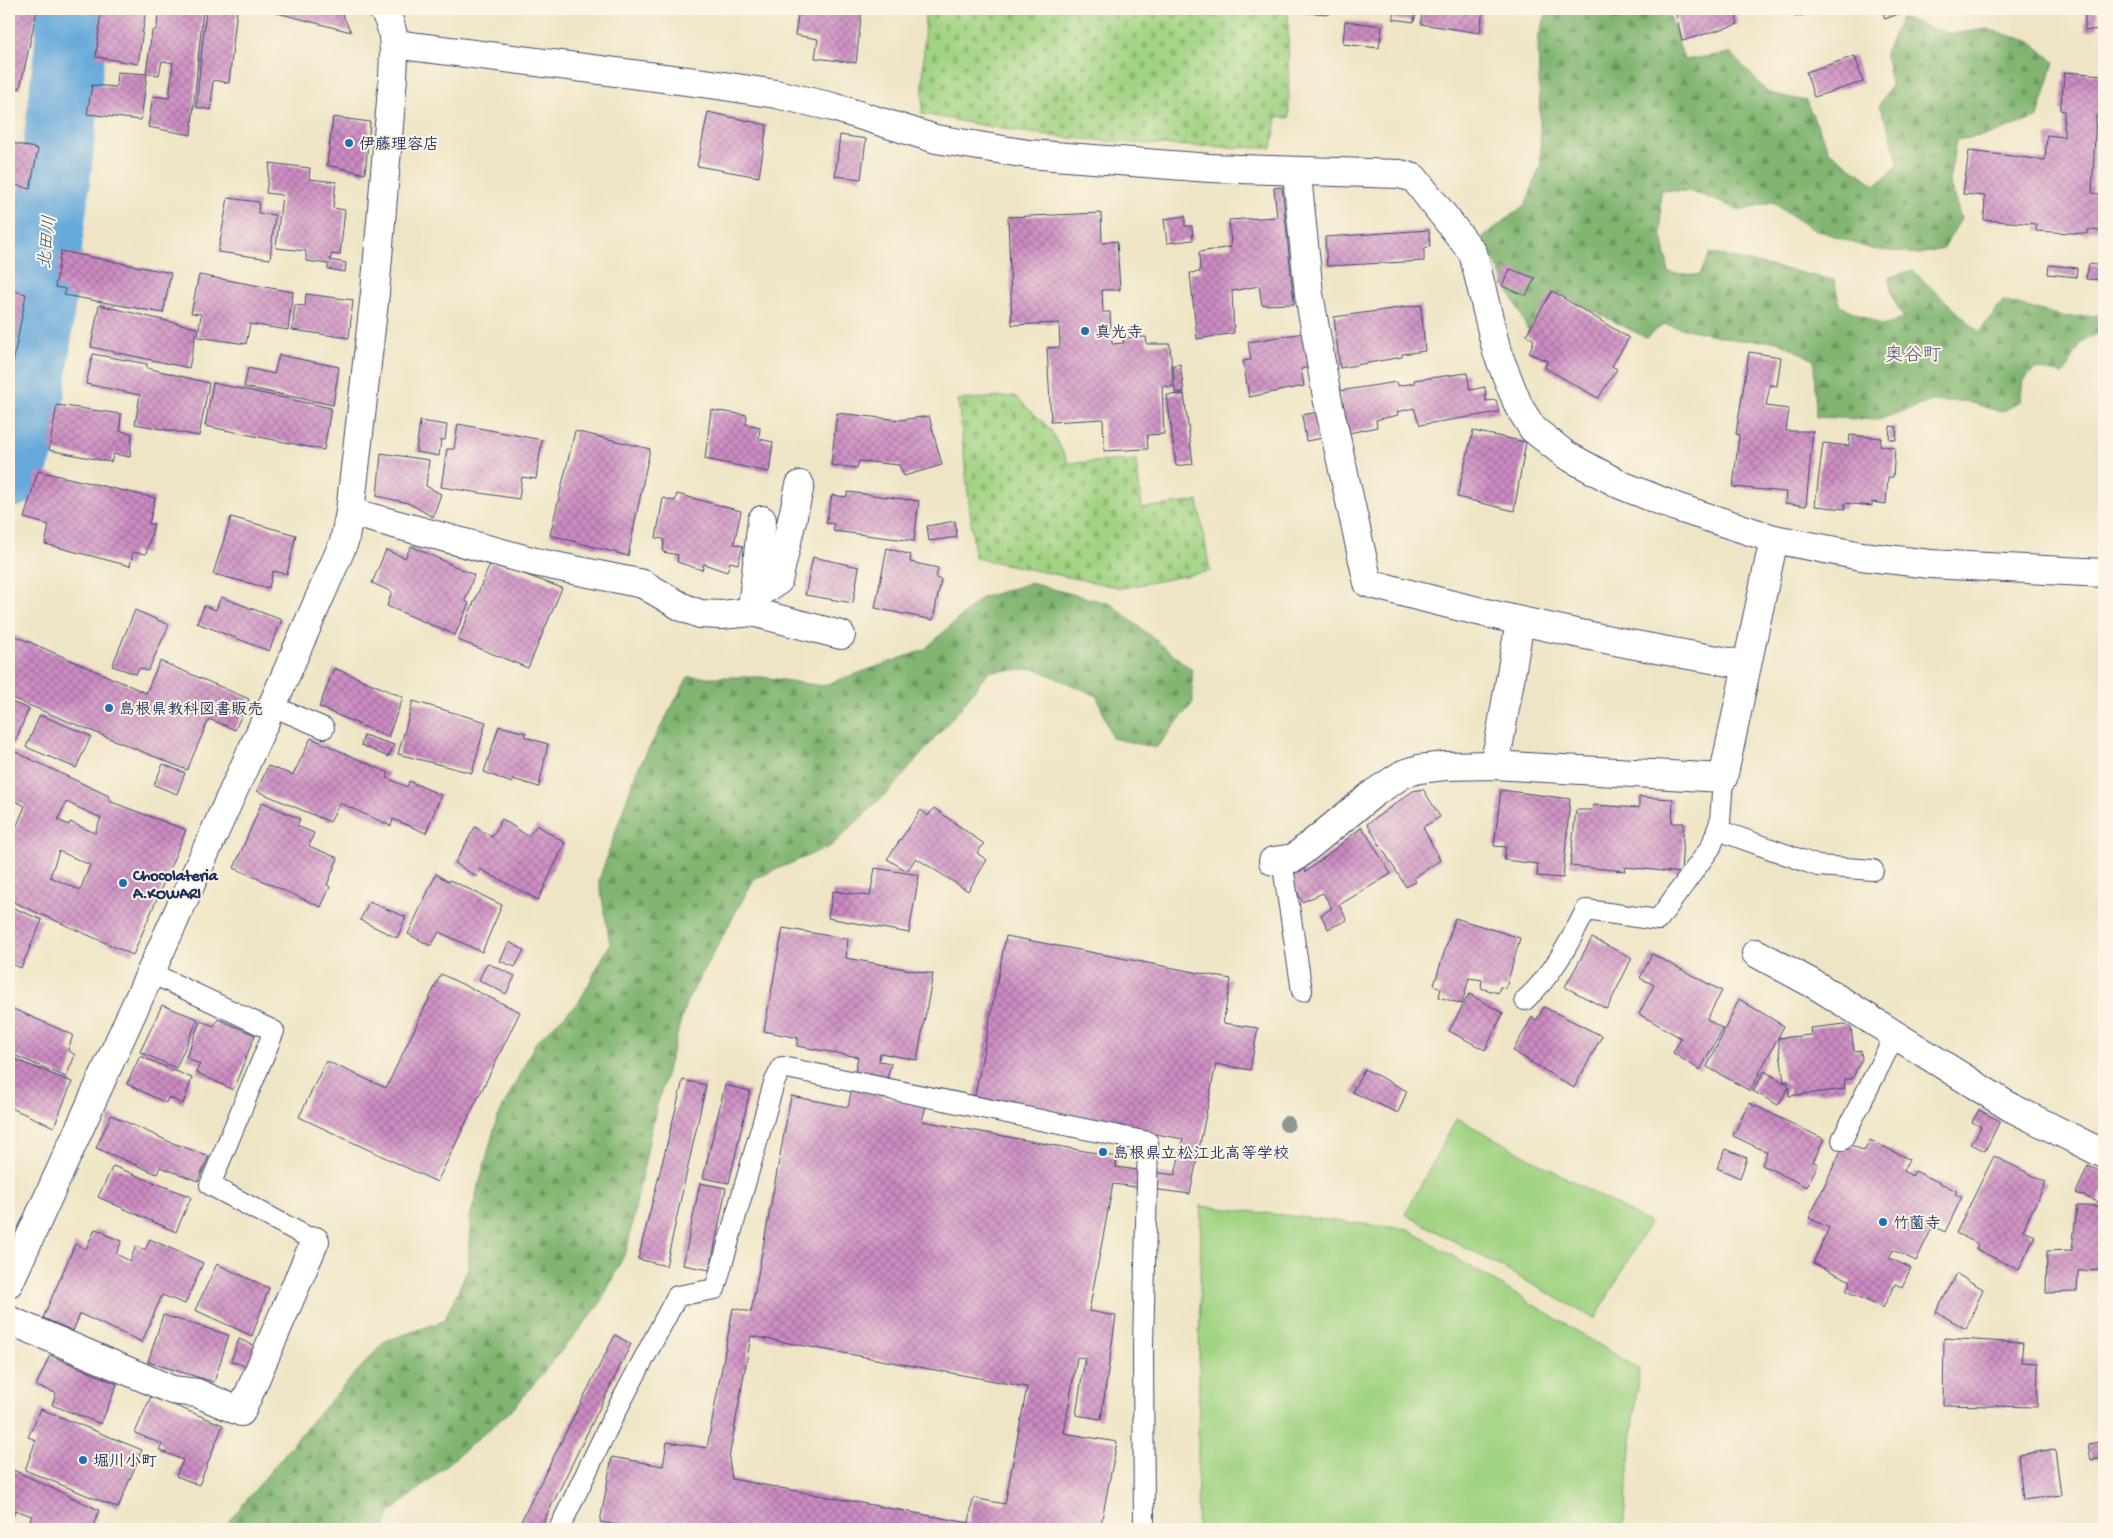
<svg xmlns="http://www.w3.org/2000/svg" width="2113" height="1538" font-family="'Gochi Hand','Klee One',sans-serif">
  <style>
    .forest { fill: url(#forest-firs); stroke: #4e7267 }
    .cemetery { fill: url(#cemetery-stones); stroke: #5e8170 }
    .garden { fill: #a2d382; stroke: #5e8170 }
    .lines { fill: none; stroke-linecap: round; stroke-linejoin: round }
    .river { stroke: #66a9db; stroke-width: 71 }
    .building { fill: url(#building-cross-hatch); fill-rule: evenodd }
    .lane-casing { stroke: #3b4a6e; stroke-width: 22 }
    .street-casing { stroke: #3b4a6e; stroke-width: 30 }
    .lane { stroke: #fff; stroke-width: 20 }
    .street { stroke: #fff; stroke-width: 28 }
    .tree { fill: #8d9792 }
    .poi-dot { fill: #1f6fb2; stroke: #fcf5e5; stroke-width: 2 }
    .labels { text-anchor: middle; stroke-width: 4; stroke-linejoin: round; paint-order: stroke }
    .poi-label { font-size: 16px; font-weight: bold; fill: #1b2f5e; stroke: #fcf5e5; text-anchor: start }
    .water-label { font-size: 18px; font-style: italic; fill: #325484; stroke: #fcf5e5 }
    .quarter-label { font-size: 19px; fill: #595081; stroke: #fcf5e5 }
  </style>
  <defs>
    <pattern id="forest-firs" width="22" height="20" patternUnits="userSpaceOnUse" patternTransform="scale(1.25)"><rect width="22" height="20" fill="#81b570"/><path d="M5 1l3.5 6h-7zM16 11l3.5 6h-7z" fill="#69945f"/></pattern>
    <pattern id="cemetery-stones" width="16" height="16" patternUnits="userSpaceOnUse" patternTransform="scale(1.25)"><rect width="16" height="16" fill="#a2d382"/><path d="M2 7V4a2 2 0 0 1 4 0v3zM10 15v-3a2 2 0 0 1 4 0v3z" fill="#8bb573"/></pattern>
    <pattern id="building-cross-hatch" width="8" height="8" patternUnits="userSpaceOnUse" patternTransform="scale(1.25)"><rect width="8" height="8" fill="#cd8cc2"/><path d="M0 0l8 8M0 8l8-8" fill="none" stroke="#a673a1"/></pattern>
  </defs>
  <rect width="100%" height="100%" fill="#fcf5e5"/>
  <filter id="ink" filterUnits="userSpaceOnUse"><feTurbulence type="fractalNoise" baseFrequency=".02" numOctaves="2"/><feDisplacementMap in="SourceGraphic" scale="10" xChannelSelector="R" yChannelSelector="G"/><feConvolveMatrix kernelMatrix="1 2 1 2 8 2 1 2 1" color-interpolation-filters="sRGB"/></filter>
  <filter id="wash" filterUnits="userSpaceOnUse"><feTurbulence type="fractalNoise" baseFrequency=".0096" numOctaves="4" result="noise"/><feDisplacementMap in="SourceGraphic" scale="20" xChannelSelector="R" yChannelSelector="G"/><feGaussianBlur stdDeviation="1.12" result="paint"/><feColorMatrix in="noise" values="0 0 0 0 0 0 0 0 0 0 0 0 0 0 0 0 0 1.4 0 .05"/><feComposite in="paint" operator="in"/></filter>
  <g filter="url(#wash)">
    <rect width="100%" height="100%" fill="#efe5c6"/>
    <g class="forest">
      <polygon points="1548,9 1668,9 1684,60 1731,53 1768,93 1806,101 1829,151 1875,185 1899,165 1889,129 1879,106 1891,85 1885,53 1901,18 1951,34 1987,29 2032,42 2054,62 2038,117 1993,134 1956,140 1949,181 1961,219 1943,249 1919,254 1871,249 1811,228 1772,202 1740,210 1694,192 1660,190 1661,230 1669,273 1700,275 1710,253 1834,280 1840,306 1882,325 1904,319 1893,298 1889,278 1912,270 1979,332 2003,301 2066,317 2104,315 2104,331 2082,341 2064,374 2036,369 2023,380 2020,402 2001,412 1965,401 1932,401 1878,420 1816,417 1814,360 1778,341 1738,340 1663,324 1647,338 1558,293 1528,330 1483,237 1526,204 1541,164 1538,38"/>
      <polygon points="1030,583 1111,604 1192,670 1193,703 1156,748 1112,738 1097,696 1036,669 989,671 958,711 895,785 831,846 754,879 686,1003 654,1117 627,1249 600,1304 513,1409 390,1513 384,1529 225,1529 227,1524 311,1422 385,1341 444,1321 468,1269 470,1217 497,1119 536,1042 579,1002 610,944 599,880 636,772 688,677 763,677 822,686 924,650 981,598"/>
    </g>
    <g class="cemetery">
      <path d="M925,9h363l1,109 -12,-1 -5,31c-64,-1 -128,-3 -191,-9 -54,-5 -106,-15 -159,-25z"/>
      <polygon points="1015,396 1050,429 1069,463 1136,460 1142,508 1198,501 1210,571 1122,588 975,558 958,400"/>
    </g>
    <g class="garden">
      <polygon points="1457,1118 1649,1223 1595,1319 1405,1214"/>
      <polygon points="1201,1206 1408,1229 1639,1369 1623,1529 1197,1529"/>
    </g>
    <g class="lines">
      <polyline class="river" points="9,473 25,428 70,50 72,9"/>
    </g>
    <g id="blocks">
      <g class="building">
        <polygon points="9,9 42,9 42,12 37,10 20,89 9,86"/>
        <polygon points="101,9 146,9 138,64 96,57"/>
        <polygon points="158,9 203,9 191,135 148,127 153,96 169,98 173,63 162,61 159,75 146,73 152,31 157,29"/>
        <polygon points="206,9 237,9 229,83 213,80 211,110 196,107"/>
        <polygon points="262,9 340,9 351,32"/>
        <polygon points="799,9 862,9 856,63 815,58 818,39 795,35"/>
        <polygon points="1294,9 1331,9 1330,14 1294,12"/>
        <polygon points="1394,9 1416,9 1414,22 1393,19"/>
        <polygon points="1422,9 1483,9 1480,33 1421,24"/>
        <polygon points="1675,9 1734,9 1738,24 1682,41"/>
        <polygon points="1794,9 1825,9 1796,17"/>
        <polygon points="1882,9 1900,9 1901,13 1885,19"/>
        <polygon points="2085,9 2097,9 2098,29 2085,31"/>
        <polygon points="1345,21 1382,26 1379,48 1343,44"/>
        <polygon points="1855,56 1863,82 1814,97 1806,72"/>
        <polygon points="117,72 147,74 141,120 87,114 92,85 116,87"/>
        <polygon points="2065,72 2104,75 2104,116 2096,116 2092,193 2104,195 2102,231 2088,230 2088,234 2036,231 2036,224 1984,220 1985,196 1963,194 1969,151 2045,160 2047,135 2064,137 2064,111 2060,110"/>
        <polygon points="708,112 767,125 759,177 697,166"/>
        <polygon points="333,117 370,122 365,174 327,165"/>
        <polygon points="840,135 866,139 861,179 835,176"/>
        <polygon points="9,142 38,149 30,189 9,183"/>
        <polygon points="270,163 310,168 309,179 336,182 333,208 345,210 340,255 332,254 330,260 346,263 345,272 328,269 328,264 306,261 306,251 276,248 282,195 266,193"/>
        <polygon points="1282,187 1294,304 1262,305 1259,286 1232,291 1234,333 1197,339 1190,273 1200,272 1199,252 1231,247 1229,220 1277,217 1274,188"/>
        <polygon points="228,198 259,202 258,213 275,215 270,259 218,252"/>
        <polygon points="1101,213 1102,243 1117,241 1120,290 1102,290 1103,312 1110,312 1112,344 1124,343 1123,338 1146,337 1147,344 1170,344 1173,387 1162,386 1164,434 1147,435 1148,449 1104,451 1103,419 1051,422 1047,348 1060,347 1059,323 1012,325 1008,217"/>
        <polygon points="1185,216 1185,226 1192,226 1193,240 1167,243 1164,219"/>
        <polygon points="1429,230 1430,247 1424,248 1424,261 1327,266 1325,237"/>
        <polygon points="61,251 171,273 163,313 64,295 65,289 55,287"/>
        <polygon points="2089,264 2104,266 2104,280 2086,279"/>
        <polygon points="2049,265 2077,268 2076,277 2048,274"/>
        <polygon points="1510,269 1535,278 1526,296 1502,286"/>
        <polygon points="199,275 293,292 288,330 250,324 246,344 198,337 201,314 191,313"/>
        <polygon points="9,290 26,294 13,363 9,362"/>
        <polygon points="1552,291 1629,338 1612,366 1617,369 1598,398 1545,368 1547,361 1529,353 1534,340 1526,335"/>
        <polygon points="306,294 353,300 349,338 292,330 295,305 305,306"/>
        <polygon points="99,305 197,328 189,368 91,347"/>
        <polygon points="1421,305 1425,351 1402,354 1402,357 1340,368 1334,317"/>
        <polygon points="1304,333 1310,367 1301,369 1304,386 1249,397 1243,361 1251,360 1248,342"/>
        <polygon points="1749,352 1781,357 1777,386 1770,385 1766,406 1789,409 1786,431 1813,431 1806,506 1785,503 1786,492 1733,487 1739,435 1736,434"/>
        <polygon points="93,354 147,364 147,368 209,383 199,436 135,424 140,395 86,384"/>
        <polygon points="279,355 339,367 333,405 244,387 248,368 274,374"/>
        <polygon points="1180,364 1184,392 1175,393 1173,365"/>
        <polygon points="1467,373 1470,390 1485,387 1486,401 1496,400 1499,412 1420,425 1414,408 1397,412 1398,415 1376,420 1377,427 1345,434 1339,391 1397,382 1398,386 1414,383 1414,380"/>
        <polygon points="213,383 331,408 324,450 205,426"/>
        <polygon points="1184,394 1193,464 1176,466 1167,395"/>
        <polygon points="57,405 121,414 120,431 132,433 130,457 114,454 111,462 49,450"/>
        <polygon points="711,410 747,415 746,424 760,427 759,439 773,442 769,472 705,459"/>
        <polygon points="1324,411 1329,437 1306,441 1302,415"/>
        <polygon points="837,413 900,420 929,416 942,465 904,476 899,465 859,461 857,468 831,465"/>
        <polygon points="420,421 447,425 445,440 441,440 439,456 416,452"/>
        <polygon points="458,424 542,440 536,479 522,477 519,499 441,487 447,449 454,449"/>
        <polygon points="1890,426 1897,427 1896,440 1889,439"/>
        <polygon points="575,431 650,449 628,556 550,535"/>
        <polygon points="1473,431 1526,442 1514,511 1457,497"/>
        <polygon points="1850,435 1881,438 1880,445 1895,448 1893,477 1888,477 1886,504 1872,502 1872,506 1845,503 1845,509 1815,506 1823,443 1849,446"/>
        <polygon points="381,453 429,460 426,486 441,494 433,517 408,503 377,496"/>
        <polygon points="38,471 155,498 149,524 154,524 146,554 133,552 130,566 45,544 49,525 24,518"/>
        <polygon points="848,492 919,501 914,541 833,531 834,524 826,523 832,495 846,497"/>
        <polygon points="677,494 741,511 734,544 743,546 738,564 730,562 727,572 704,564 702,570 677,562 678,555 663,552 664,539 656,538 663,498 675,501"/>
        <polygon points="231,517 296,535 287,574 273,571 269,588 213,574"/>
        <polygon points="955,521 957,537 929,541 927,526"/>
        <polygon points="411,546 474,575 465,601 469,603 455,635 387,606 392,592 372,583 386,550 405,558"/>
        <polygon points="887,548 911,555 910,562 938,568 936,578 941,580 933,620 875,608"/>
        <polygon points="813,557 859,567 853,603 805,595"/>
        <polygon points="491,562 562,588 528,668 458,640"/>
        <polygon points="221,597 282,620 269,651 197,623 204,606 216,610"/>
        <polygon points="135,610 169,625 148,671 140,668 136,674 112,666"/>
        <polygon points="9,633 146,693 160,661 249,699 235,730 209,719 187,770 9,697"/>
        <polygon points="334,668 403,697 388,737 319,707"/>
        <polygon points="9,701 29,709 13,746 9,744"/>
        <polygon points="413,701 486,722 472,773 398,754"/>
        <polygon points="40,715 91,736 76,768 26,747"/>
        <polygon points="499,726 526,733 525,737 548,744 539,787 513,779 512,783 484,772"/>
        <polygon points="364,735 394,745 388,757 361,745"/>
        <polygon points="311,738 389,773 387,778 407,787 409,781 441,795 426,833 393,819 391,826 340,803 330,822 257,791 268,766 293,775"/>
        <path d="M9,749l100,47v5l77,29 -53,125 -124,-55v-73l6,3 10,-24 -16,-8v-14l2,-7 -2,-1zM66,802l35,16 -6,15 -25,-11 -1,3 -11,-5zM59,851l31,14 -10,25 -30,-13z"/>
        <polygon points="163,764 185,773 177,794 154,785"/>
        <polygon points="1423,789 1440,817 1423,827 1440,860 1414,878 1416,882 1406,887 1367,824 1413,791"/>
        <polygon points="1501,790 1570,799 1563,878 1537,876 1538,864 1504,860 1506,847 1494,846"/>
        <polygon points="1639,797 1673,799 1672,823 1684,823 1681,873 1626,867 1625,871 1570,866 1576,810 1592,810 1593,805 1639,808"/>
        <polygon points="262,802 300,819 297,826 314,833 309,846 338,858 327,885 330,887 321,907 234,868"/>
        <polygon points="934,808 984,844 977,853 987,860 968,891 916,858 907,871 887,859 921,810 928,816"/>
        <polygon points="502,819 528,836 537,825 565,843 538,900 480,869 477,877 455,863 475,827 492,837"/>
        <polygon points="1362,827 1391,874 1339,905 1347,920 1328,929 1321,915 1332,908 1323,893 1302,902 1291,875 1303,868 1306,872"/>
        <polygon points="875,868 919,875 909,933 828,918 833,891 870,896"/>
        <polygon points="436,874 449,882 450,880 502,905 482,952 439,932 431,946 408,934"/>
        <polygon points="369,902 406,917 397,938 360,920"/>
        <polygon points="9,906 42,920 21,968 9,963"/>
        <polygon points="1455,918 1520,938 1506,988 1500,987 1498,993 1481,988 1482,980 1469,978 1462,1004 1439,997 1441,988 1434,985"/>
        <path d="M783,928l65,11 -2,19 87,16 -16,86 -37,-7 -1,8 12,2 -8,34 43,9 -4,15 195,36 -1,10 59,8 8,-36 -209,-39 32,-164 225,43 -8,44 35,5 -8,42 -34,-6 -26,130 -77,-10 -24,127 27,5 -15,103 -25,-4 9,-57 -8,-1 -13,76 53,9 -17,87h-461l-39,-7 12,-65 51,9 4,-24 40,6 26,-140 18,4 40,-216 57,11 10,-50 -61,-11 1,-8 -34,-7zM751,1336l276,51 -22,117 -32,-6 -4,25 -237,-44 -3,-21z"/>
        <polygon points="1592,938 1632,958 1607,1009 1565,987"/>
        <polygon points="509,942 524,950 515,967 500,961"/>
        <polygon points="1652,954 1722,991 1707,1019 1723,1029 1700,1070 1673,1053 1681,1038 1639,1014 1654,985 1640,978"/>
        <polygon points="487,963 515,976 506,994 479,980"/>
        <polygon points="441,974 520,1012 437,1182 299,1117 326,1061 386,1088"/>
        <polygon points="1469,994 1503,1013 1485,1050 1449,1031"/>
        <polygon points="1739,999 1784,1026 1750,1091 1707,1067"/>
        <polygon points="162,1005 198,1019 176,1068 140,1052"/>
        <polygon points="9,1007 73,1035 68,1050 75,1055 66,1077 9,1053"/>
        <polygon points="1544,1007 1602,1036 1574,1088 1513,1051 1532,1017 1536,1021"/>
        <polygon points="218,1019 255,1035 233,1090 196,1072 200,1064 186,1058 200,1021 214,1026"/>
        <polygon points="1845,1024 1851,1028 1854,1051 1861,1050 1862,1059 1852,1079 1844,1079 1845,1089 1789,1096 1789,1087 1778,1105 1753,1091 1764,1071 1788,1085 1788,1081 1784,1082 1778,1038 1811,1035 1810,1028"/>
        <polygon points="140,1056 192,1078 183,1104 169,1097 166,1103 127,1084"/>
        <polygon points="9,1057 72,1082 54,1127 9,1107"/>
        <polygon points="1365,1069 1407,1091 1398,1113 1352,1092"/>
        <polygon points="683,1080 706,1085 666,1266 638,1259"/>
        <polygon points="725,1085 750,1091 729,1183 703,1178"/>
        <polygon points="1749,1103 1824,1139 1813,1162 1818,1164 1807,1187 1762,1165 1767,1152 1733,1136"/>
        <polygon points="1979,1110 2000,1121 1985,1151 1971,1144 1981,1127 1972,1122"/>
        <polygon points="111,1115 170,1142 209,1156 198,1181 160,1167 157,1174 96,1148"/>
        <polygon points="1870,1140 1909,1159 1904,1171 1912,1176 1915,1171 1957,1191 1955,1194 1962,1197 1945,1232 1933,1226 1916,1261 1893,1250 1889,1258 1911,1268 1902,1287 1895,1284 1883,1308 1846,1291 1851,1281 1813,1263 1829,1228 1809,1218 1845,1142 1864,1151"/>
        <polygon points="1726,1149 1747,1158 1740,1178 1717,1168"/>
        <polygon points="1994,1156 2046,1182 2023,1230 2035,1236 2019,1270 1976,1249 1978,1244 1956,1233"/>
        <polygon points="113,1166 191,1197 176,1232 98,1197"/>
        <polygon points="2088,1166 2104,1173 2104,1188 2098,1202 2076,1193"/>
        <polygon points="700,1183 726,1188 710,1270 683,1265"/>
        <polygon points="2077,1206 2104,1206 2104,1270 2078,1271 2077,1292 2046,1293 2047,1251 2072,1250"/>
        <polygon points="95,1229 105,1232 106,1235 122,1241 116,1254 130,1261 136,1246 145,1250 150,1239 203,1263 185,1304 162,1295 142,1342 80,1314 73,1331 43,1318 75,1244 86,1249"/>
        <polygon points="217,1264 269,1288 252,1336 195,1310"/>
        <polygon points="1957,1274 1983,1289 1966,1329 1936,1312"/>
        <polygon points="163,1315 229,1335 214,1382 148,1362"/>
        <polygon points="615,1335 631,1344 540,1529 517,1529"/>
        <polygon points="1944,1338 2023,1343 2021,1362 2038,1363 2037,1407 1943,1405"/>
        <polygon points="239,1339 255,1346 248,1367 231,1361"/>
        <polygon points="50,1355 117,1384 101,1424 52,1405 56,1393 36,1386"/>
        <polygon points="151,1396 223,1425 199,1485 176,1476 183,1460 159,1450 162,1444 135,1433"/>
        <polygon points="41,1409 142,1450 118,1508 25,1470 36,1440 28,1437"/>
        <polygon points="2104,1441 2104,1458 2091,1460 2088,1444"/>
        <polygon points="2055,1449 2061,1495 2023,1500 2018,1455"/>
        <polygon points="9,1468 99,1510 92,1529 26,1529 32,1516 15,1510 9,1525"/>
        <polygon points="1742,1525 1775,1528 1775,1529 1741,1529"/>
      </g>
    </g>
  </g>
  <g filter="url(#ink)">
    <use href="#blocks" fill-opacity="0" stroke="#3b4a6e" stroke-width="1"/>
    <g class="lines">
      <g class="lane-casing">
        <g id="lane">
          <polyline points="272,706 324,728"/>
          <polyline points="1718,830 1818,866 1873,870"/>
          <polyline points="1282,860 1302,991"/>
          <polyline points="151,973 274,1031 210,1185 315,1241"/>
          <path d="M1525,1000c28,-25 44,-57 61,-90l72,10 53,-73 9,-25 3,-44"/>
          <polyline points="1842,1140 1895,1035"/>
          <polyline points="559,1529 614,1415 677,1296 715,1289 774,1083 782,1067 1148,1142 1143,1346 1144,1529"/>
        </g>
      </g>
      <g class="street-casing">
        <g id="street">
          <polyline points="394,44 711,84 776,94 833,107 936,139 1028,154 1210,168 1400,174 1414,178 1473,253 1497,352 1519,407 1533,429 1566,455 1621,485 1676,507 1774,539 1861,556 1930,564 2104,573"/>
          <path d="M1299,172l-1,13 11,109 18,103 41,186c125,34 251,61 379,82l27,-126"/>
          <polyline points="350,512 535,562 643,584 682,607 700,614 721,615 752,612 841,635"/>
          <polyline points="755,595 778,581 800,485"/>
          <polyline points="752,608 762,520"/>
          <polyline points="1493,765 1499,743 1520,622"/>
          <polyline points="1273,861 1294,858 1374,793 1403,774 1419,769 1445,766 1493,765 1723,778 1747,665"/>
          <polyline points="1756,953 1819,987 2010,1107 2104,1154"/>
          <path d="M9,1283l263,-577 72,-164 6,-30 25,-219 18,-216c1,-22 4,-50 -11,-68"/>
          <polyline points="9,1320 172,1390 197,1393 241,1412 315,1241"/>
        </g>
      </g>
      <use href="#lane" class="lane"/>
      <use href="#street" class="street"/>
    </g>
    <circle class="tree" cx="1287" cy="1124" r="8"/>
  </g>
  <g class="poi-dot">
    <circle cx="349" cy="143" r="5"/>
    <circle cx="1085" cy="331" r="5"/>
    <circle cx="109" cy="708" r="5"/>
    <circle cx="123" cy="883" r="5"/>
    <circle cx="1103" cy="1152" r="5"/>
    <circle cx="1883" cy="1222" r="5"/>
    <circle cx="83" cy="1460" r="5"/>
  </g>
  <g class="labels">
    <g class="poi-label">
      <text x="359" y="149">伊藤理容店</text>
      <text x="1095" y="337">真光寺</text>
      <text x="119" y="714">島根県教科図書販売</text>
      <text x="133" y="880">Chocolateria<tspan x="133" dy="18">A.KOWARI</tspan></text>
      <text x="1113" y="1158">島根県立松江北高等学校</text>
      <text x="1893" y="1228">竹薗寺</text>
      <text x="93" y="1466">堀川小町</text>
    </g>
    <g class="water-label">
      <text transform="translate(46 242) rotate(-84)" y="6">北田川</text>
    </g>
    <g class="quarter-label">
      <text x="1913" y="360">奥谷町</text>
    </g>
  </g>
  <rect width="2113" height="1538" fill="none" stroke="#fcf5e5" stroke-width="30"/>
</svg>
